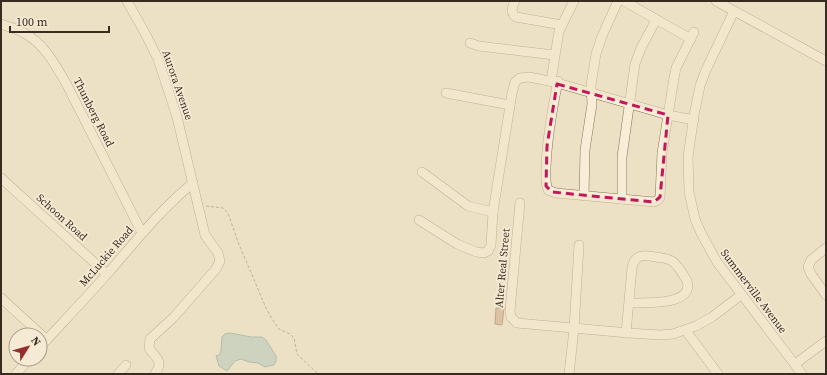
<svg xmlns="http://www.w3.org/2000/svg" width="827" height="375" font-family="'Source Serif 4',serif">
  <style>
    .water { fill: #a6c1b9; stroke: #6d8f86 }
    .building { fill: #ca9c7b; stroke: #865d42 }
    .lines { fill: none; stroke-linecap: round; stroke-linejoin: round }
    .minor-casing { stroke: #88735b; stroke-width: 10 }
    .path { stroke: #88735b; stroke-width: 1; stroke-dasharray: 3 2; stroke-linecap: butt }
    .minor { stroke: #f8eed8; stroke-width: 9 }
    .marked { fill: none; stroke: #c2185b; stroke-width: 3; stroke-dasharray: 8 5; stroke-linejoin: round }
    .labels { text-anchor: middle; stroke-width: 3.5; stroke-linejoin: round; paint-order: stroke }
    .street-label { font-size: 11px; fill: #382b1f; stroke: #f5ebd4 }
  </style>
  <rect width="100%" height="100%" fill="#ede1c5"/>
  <polygon class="water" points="230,333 251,337 262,337 266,340 276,356 276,361 274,365 265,367 258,363 249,362 241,359 235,361 227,371 219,366 216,356 219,355 221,351 222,337 225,334"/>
  <polygon class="building" points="496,308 504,308 502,325 495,324"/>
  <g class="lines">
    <g class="minor-casing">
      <g id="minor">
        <path d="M127,1l18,32 13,26 19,58 28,118 13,18 2,8 -4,8 -43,49 -23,21 -1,9c7,11 15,12 6,26"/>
        <path d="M515,1c-3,6 -5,12 1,16l46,8"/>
        <polyline points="624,1 691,39"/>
        <polyline points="716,1 826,61"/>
        <polyline points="734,11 706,70 700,86 694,115 688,157 689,192 695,219 701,233 717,262 802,374"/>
        <path d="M1,24c8,3 16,5 23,9 21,11 32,33 43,52l75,148"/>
        <polyline points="470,43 479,46 554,55"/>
        <polyline points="551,81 559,31 574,1"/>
        <path d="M558,81c-6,29 -11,57 -12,87 0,7 -1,15 2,22l8,3 98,9 4,-2 2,-3 2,-44 12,-75 2,-10 18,-36"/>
        <polyline points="446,93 510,105"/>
        <polyline points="422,172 468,206 493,212"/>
        <polyline points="1,178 107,274"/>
        <polyline points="584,196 585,150 592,104 591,85 596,54 602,36 618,1"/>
        <polyline points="622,199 622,157 635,64 641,48 656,20"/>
        <polyline points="520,203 510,310 511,317 517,323 629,333 660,335 673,334 696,326 712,317 741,295"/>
        <polyline points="419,220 457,244 476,252 484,253 488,251 491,245 493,212 512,93 515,82 520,78 529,77 554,82 668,115 694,120"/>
        <polyline points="826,248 811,260 808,267 811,274 826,295"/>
        <polyline points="1,298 47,340"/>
        <polyline points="686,331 718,374"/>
        <path d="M626,333l6,-65c3,-15 12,-13 24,-11 5,1 11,1 16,4 6,4 11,13 15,20 8,25 -44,22 -58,22"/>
        <path d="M40,347c23,-25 46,-49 69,-75 26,-30 52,-63 84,-89"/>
        <polyline points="795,364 826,341"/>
        <polyline points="16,374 29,359"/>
        <polyline points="118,374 126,365"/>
        <polyline points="569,374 574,329 579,245"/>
      </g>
    </g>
    <polyline class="path" points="206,206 223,208 228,213 238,242 266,308 272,319 279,329 290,334 294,338 297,354 318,374"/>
    <use href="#minor" class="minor"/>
  </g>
  <path d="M0 0H827V375H0ZM557,84l111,31 -8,82 -6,5 -102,-10 -6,-6 1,-40z" fill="#ede1c5" fill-opacity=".55" fill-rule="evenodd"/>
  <path class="marked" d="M557,84l111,31 -8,82 -6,5 -102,-10 -6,-6 1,-40z"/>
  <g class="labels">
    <g class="street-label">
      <text transform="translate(178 85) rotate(71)" y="4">Aurora Avenue</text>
      <text transform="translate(94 112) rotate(63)" y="4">Thunberg Road</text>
      <text transform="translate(62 217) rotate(42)" y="4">Schoon Road</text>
      <text transform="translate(106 256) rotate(-49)" y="4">McLuckie Road</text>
      <text transform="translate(502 268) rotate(-85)" y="4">Alter Real Street</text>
      <text transform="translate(754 291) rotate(53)" y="4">Summerville Avenue</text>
    </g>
  </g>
  <rect width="827" height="375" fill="none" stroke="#382b1f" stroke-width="4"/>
  <g transform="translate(28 347) rotate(53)"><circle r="19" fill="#f5ebd4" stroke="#a99e8c"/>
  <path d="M0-3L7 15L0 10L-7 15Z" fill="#952d2e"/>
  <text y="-6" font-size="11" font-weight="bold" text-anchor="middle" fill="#382b1f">N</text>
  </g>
  <path d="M10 26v6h99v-6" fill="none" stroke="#382b1f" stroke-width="2"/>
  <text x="16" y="26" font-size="12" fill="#382b1f" stroke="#f5ebd4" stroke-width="3" paint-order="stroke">100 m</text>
</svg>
